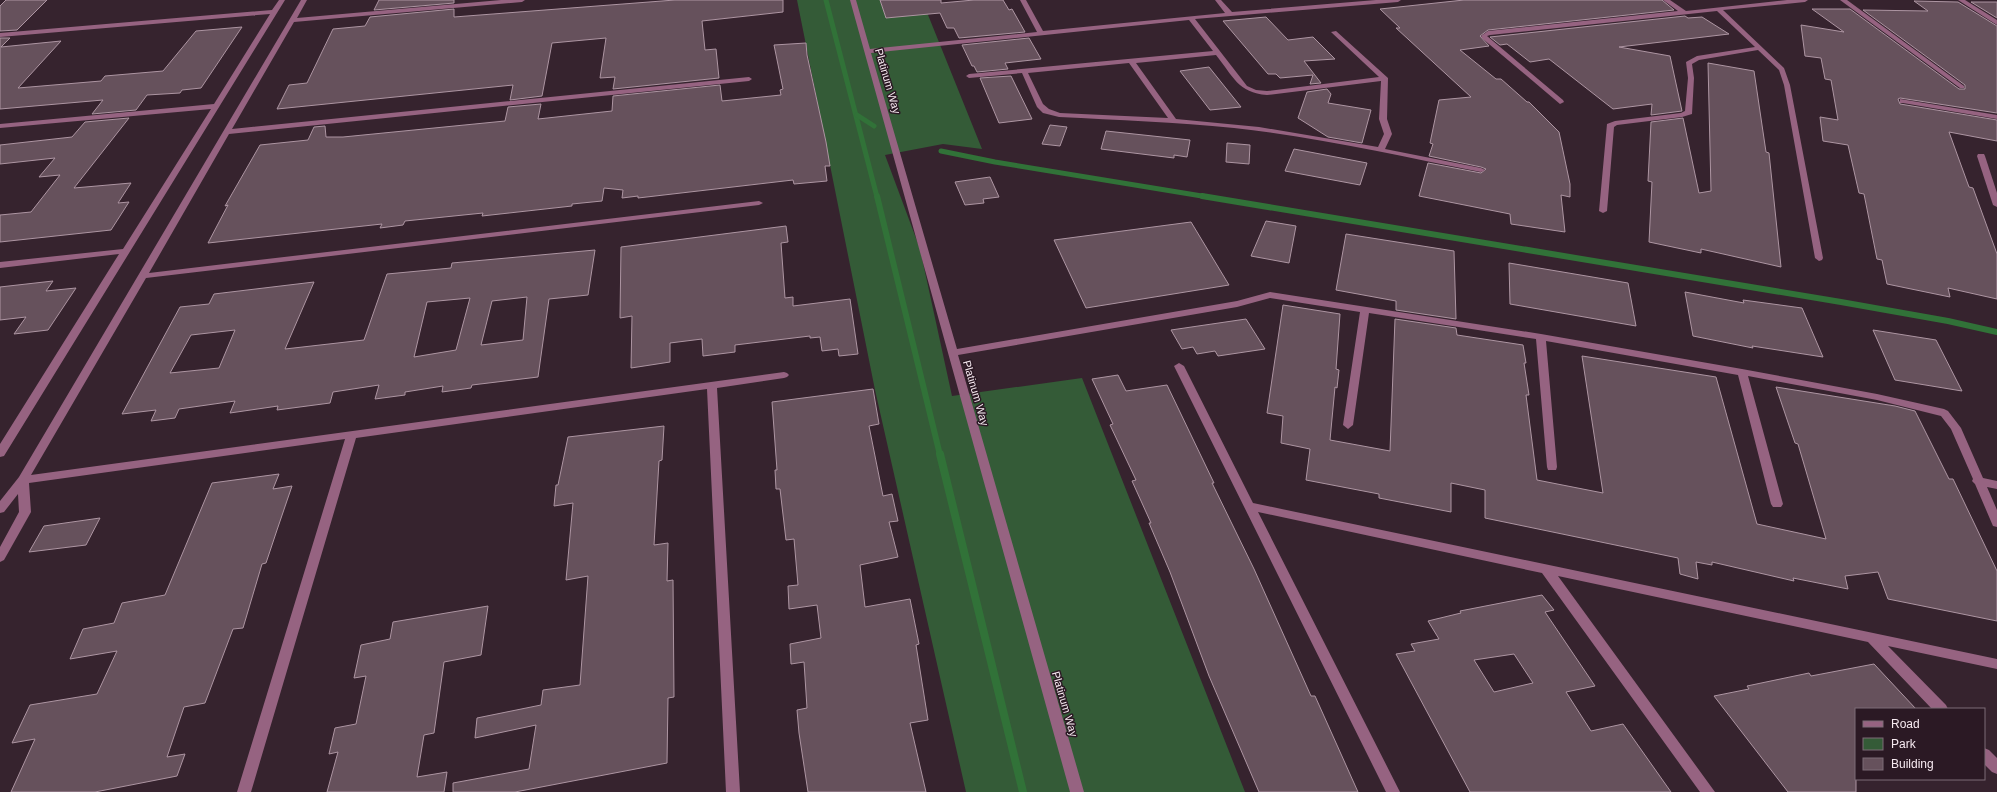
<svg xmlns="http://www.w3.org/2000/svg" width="1997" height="792" font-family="Arial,sans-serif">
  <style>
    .green { fill: #345b37 }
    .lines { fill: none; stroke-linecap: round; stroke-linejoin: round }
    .stream-far2 { stroke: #317238; stroke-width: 5 }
    .stream-far1 { stroke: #317238; stroke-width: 6 }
    .stream { stroke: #317238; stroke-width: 8 }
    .building { fill: #66515c; stroke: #ad95a2; fill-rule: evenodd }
    .minor { fill: #966381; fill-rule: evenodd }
    .labels { text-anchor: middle; stroke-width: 3; stroke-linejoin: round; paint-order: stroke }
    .street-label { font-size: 11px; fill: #f6e9f0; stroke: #2b1924 }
  </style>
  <rect width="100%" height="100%" fill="#36232e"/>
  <polygon class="green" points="797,0 922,0 982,149 943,144 885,155 920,249 952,396 1082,378 1245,792 966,792 875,390"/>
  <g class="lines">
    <g class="stream-far2">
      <polyline points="826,0 877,197"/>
      <polyline points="857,115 874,126"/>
      <polyline points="941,151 995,162 1208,197"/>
    </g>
    <g class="stream-far1">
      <polyline points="877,196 940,455"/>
      <polyline points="1202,196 1841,302 1948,321 1997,332"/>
    </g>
    <polyline class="stream" points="940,454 1023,792"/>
  </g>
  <g class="building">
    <polygon points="6,0 47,0 17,30 0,31 0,6"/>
    <polygon points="379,0 454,0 454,3 374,10"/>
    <polygon points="675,0 783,0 783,12 702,21 705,50 716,49 719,78 613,89 615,77 600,78 606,38 552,43 542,96 510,100 513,85 277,109 289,85 307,83 333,29 365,26 370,17 454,9 454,17"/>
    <polygon points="880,0 941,0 941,3 974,0 1003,0 1009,10 1012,9 1025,32 959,38 954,28 947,28 940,13 886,18"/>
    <polygon points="1464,0 1662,0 1674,10 1488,30 1480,36 1489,46 1460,50 1496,79 1501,79 1527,102 1529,102 1559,132 1570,184 1570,197 1561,195 1565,232 1511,224 1510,214 1419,196 1428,163 1481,173 1486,169 1481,167 1429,156 1433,144 1430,143 1439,100 1471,97 1396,28 1400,28 1380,9"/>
    <polygon points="1914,1 1958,2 1997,26 1997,113 1900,98 1898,99 1900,104 1997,120 1997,141 1949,132 1969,187 1973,188 1997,254 1997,299 1948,288 1950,297 1887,284 1882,260 1877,259 1864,194 1859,193 1848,145 1823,141 1820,117 1838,120 1831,80 1825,79 1821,58 1805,56 1801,25 1844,32 1812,9 1850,9 1959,89 1965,89 1965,85 1863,10 1928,11"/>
    <polygon points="1971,2 1997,2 1997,18"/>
    <polygon points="1685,16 1688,18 1702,17 1729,34 1619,47 1670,56 1682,111 1651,115 1652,104 1613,109 1549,59 1530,62 1507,44 1500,45 1490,37"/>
    <polygon points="1266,17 1288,40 1313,37 1335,59 1304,61 1321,83 1310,84 1313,75 1280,78 1276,74 1268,74 1223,21"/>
    <polygon points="242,27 201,88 182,90 180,93 147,95 136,110 92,114 103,100 0,109 0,38 10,38 1,47 61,41 18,88 101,81 105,76 163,71 196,31"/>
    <polygon points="1029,38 1041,59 1005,63 1008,69 977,72 974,66 972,66 962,45"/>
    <polygon points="806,43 807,55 826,142 830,166 825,166 827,181 794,184 793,180 638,198 638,196 622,198 623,190 604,188 602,201 572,204 572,206 482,216 483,213 405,221 403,225 380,228 382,224 208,243 228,205 225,206 260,145 308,140 314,127 325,126 326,137 343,137 505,121 508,107 541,104 538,119 612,111 613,96 720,85 722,101 781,95 780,90 783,89 774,45"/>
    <polygon points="1708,63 1754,71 1766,152 1769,153 1781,267 1701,249 1701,253 1649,242 1652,182 1648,181 1651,122 1683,118 1699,193 1711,191"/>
    <polygon points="1209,67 1241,107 1210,110 1180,71"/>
    <polygon points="1011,76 1032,119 999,123 980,78"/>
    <polygon points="1327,89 1331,94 1328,103 1371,110 1362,143 1328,137 1298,118 1307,92"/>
    <polygon points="129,118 74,188 131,183 118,203 129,202 111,230 0,242 0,215 31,212 60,175 39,177 55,158 0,164 0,145 72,137 85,122"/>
    <polygon points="1050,125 1067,127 1060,146 1042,144"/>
    <polygon points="1106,131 1190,140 1187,157 1174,155 1174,158 1101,149"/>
    <polygon points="1227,143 1250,145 1249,164 1226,162"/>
    <polygon points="1294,149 1367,163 1360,185 1285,171"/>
    <polygon points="990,177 999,197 983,199 984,203 965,205 955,182"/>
    <polygon points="1266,221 1296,226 1289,263 1251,256"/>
    <polygon points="1191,222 1229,285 1086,308 1054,240"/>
    <polygon points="786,226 788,242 781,243 785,298 793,297 793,306 850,299 858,354 839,356 838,349 822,351 820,337 810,338 810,336 735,345 735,352 703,356 702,339 670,343 670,362 631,368 632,316 620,318 621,247"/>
    <polygon points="1346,234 1454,251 1456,319 1396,310 1396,301 1336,290"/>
    <path d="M595,250l-7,45 -39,4 -11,78 -66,8 -1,3 -29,4 1,-6 -38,6v3l-30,4 4,-14 -46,7 -3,11 -53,7 1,-4 -48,7 5,-12 -56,8 -4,9 -24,3 5,-11 -34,4 58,-107 29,-3 5,-10 100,-12 -29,67 79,-9 23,-66 64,-6 1,-5zM527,297l-4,43 -42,5 11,-44zM470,298l-14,52 -42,7 13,-55zM235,330l-16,38 -49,5 21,-38z"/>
    <polygon points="1509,263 1628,283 1636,326 1510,304"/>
    <polygon points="53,281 46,291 76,288 48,330 14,334 26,317 0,320 0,287"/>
    <polygon points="1685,292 1744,303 1743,300 1802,308 1823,357 1752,346 1753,348 1693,336"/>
    <polygon points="1283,305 1340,314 1336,369 1339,370 1337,388 1335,387 1330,440 1390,451 1395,319 1456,328 1457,335 1523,345 1526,363 1524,363 1529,395 1526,395 1537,480 1603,493 1582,356 1716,377 1757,524 1826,539 1798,444 1795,443 1776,387 1895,406 1915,411 1949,479 1953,479 1997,571 1997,621 1888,599 1878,572 1845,576 1848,589 1793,578 1794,581 1712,562 1712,565 1696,562 1698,579 1680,574 1678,558 1485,518 1485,490 1451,483 1451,512 1379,498 1379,494 1306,480 1310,449 1281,443 1283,416 1267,413"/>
    <polygon points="1246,319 1265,349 1218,356 1215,351 1197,354 1193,347 1182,349 1171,330"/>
    <polygon points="1873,330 1936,340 1962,391 1895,380"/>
    <polygon points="1118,375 1126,391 1167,385 1214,483 1212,483 1254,569 1311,696 1315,696 1358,792 1259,792 1209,676 1170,572 1149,523 1151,523 1132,481 1136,480 1110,425 1113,424 1092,379"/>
    <polygon points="873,389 879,424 869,426 883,496 892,494 898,521 889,522 898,557 860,565 865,607 910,599 919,644 916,645 928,720 910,723 926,792 808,792 799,733 797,710 807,708 804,662 791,664 790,644 821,638 817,605 789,609 788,586 798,585 794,539 786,540 780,489 776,489 775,470 777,470 772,402"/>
    <polygon points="664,426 662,460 659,461 654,545 668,543 667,581 673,580 674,697 668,698 667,763 515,792 453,792 453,783 529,769 536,725 475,738 477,718 541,705 543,690 580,685 588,576 566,580 573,503 554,506 556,485 558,485 568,437"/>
    <polygon points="279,474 273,489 292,486 277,530 266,563 262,564 243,628 233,629 205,703 184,707 167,757 185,754 177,776 95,792 11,792 35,739 12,743 30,705 97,694 117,651 70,659 83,629 114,623 122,603 165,595 212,483"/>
    <polygon points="100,518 86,545 29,552 44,526"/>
    <path d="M1542,595l12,15 -9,2 50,74 -29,6 25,39 32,-7 48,68h-201l-74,-138 19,-3 -4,-7 28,-5 -11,-18 33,-8 -1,-2zM1514,654l19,29 -39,9 -20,-32z"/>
    <polygon points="488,606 481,655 444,662 434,733 424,735 417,777 447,772 444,792 327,792 338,752 329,754 335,728 356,724 366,676 354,678 361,645 390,639 393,622"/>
    <polygon points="1874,664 1916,709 1856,709 1856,792 1788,792 1714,696 1749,689 1747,686 1809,673 1811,676"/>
  </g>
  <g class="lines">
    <g class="minor">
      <polygon points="279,0 285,0 4,456 0,457 0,444 119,254 0,268 0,262 123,249 211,109 0,128 0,124 214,104 270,14 0,37 0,33 272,10"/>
      <polygon points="301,0 307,0 297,18 501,0 525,0 522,2 294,22 232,129 749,77 752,79 749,81 229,134 149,273 759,201 763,203 759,205 146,278 31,475 784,372 787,373 789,375 787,377 784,378 717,388 740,792 726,792 707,389 356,438 251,792 237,792 345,439 29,483 31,512 4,560 0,562 0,547 19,512 18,494 4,512 0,513 0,501 19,477"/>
      <path d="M850,0h6l14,49 167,-17 -17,-32h6l17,31 182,-18 -10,-13h6l11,12 144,-12h25l-3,2 -203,17 52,67 9,4 11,1 112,-14 -48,-45 5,-1 52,47 -1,41 5,15 -7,15 96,19 4,2 -4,2c-82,-16 -164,-35 -247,-44 -58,-6 -116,-8 -175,-11l-16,-4 -6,-6 -15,-34 -53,5 -3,-2 3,-2 244,-23 -24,-31 -318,33 86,296 280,-48 33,-9 271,42 201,35 135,25 67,15 4,2 13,17 22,50 14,3v8l-10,-2 10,23v17l-4,-1 -18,-42 -3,-3 1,-2 -22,-50 -10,-13 -64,-16 -129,-24 35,128 -2,3h-8l-2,-3 -33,-129 -192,-34 11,126 -1,3h-8l-1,-3 -11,-128 -167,-26 -16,112 -5,4 -5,-4 17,-113 -90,-14 -33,9 -279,48 126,437h-14zM1216,55c17,21 22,38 51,40l114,-14 -2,38 5,15 -6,13 -119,-20 -83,-8 -40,-56zM1129,63l39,55 -108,-5 -11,-4 -6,-5 -15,-31z"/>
      <polygon points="1663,0 1670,0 1686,11 1787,0 1808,0 1805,2 1723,10 1784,68 1790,85 1823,258 1822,260 1819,261 1815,258 1784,85 1779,70 1758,50 1699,60 1692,64 1694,78 1692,114 1682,117 1617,125 1614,127 1607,211 1603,213 1599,211 1607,124 1615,121 1681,113 1685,111 1688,78 1686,62 1697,56 1755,47 1717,11 1490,35 1487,36 1563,100 1564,102 1560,104 1483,39 1481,36 1488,31 1678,11"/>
      <polygon points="1840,0 1847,0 1964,86 1964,88 1960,88"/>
      <polygon points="1958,0 1965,0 1997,20 1997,25"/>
      <polygon points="1900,99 1997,115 1997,119 1903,103 1900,103"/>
      <polygon points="1978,154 1984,154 1985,156 1997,193 1997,207 1993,205 1977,156"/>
      <polygon points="1179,363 1184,366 1253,503 1997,659 1997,669 1888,646 1946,705 1948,709 1932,709 1868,642 1558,576 1715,792 1700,792 1542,573 1258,512 1400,792 1386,792 1174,366"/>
      <polygon points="1984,748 1989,750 1997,758 1997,774 1992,772 1984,764"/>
    </g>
  </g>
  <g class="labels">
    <g class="street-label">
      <text transform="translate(888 81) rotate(74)" y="4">Platinum Way</text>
      <text transform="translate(976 393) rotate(74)" y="4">Platinum Way</text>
      <text transform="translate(1065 704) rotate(74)" y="4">Platinum Way</text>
    </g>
  </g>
  <rect x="1855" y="708" width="130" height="72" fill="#2b1924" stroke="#7c6c76"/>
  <rect x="1863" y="721" width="20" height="6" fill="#966381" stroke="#7c6c76"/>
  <text x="1891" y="728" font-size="12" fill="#f6e9f0">Road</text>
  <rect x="1863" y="738" width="20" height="12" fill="#345b37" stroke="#7c6c76"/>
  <text x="1891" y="748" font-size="12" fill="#f6e9f0">Park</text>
  <rect x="1863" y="758" width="20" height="12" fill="#66515c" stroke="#7c6c76"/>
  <text x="1891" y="768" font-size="12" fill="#f6e9f0">Building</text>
</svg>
